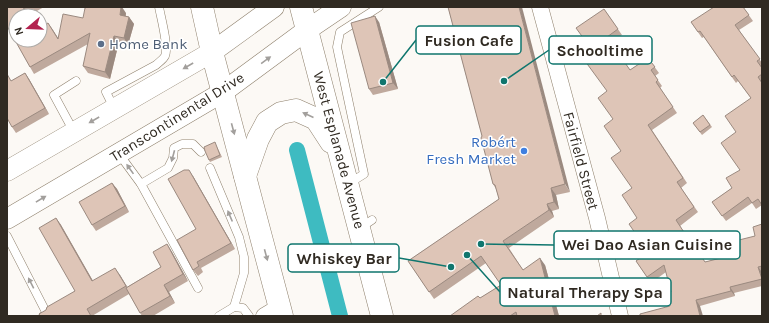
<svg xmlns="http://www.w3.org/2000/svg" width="769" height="323" font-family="Karla,sans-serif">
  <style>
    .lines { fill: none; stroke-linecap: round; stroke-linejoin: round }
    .canal { stroke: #3ebbc1; stroke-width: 16 }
    .service-casing { stroke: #8f816d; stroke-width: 9 }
    .minor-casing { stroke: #8f816d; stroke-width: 17 }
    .tertiary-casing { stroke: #8f816d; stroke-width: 21 }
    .secondary-casing { stroke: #8f816d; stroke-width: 23 }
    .service { stroke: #fff; stroke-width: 8 }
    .minor { stroke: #fff; stroke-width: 16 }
    .tertiary { stroke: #fff; stroke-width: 20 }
    .secondary { stroke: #fff; stroke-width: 22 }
    .wall { fill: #bfa99d }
    .shaded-wall { fill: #9b8a80 }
    .building { fill: #dec5b7; stroke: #9b8a80 }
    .oneway { fill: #a29f9c }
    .service-dot { fill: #5c6f8a; stroke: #fff; stroke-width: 1.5 }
    .shop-dot { fill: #3f7fe0; stroke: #fff; stroke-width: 1.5 }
    .labels { text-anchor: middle; stroke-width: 3; stroke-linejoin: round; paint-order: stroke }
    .service-label { font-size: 15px; fill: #4e5e75; stroke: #fff; text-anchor: start }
    .street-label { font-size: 15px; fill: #302a22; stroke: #fff }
    .shop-label { font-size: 15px; fill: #366cbe; stroke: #fff; text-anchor: end }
    .leader { fill: none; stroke: #0f766e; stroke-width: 1.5 }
    .callout-dot { fill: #0f766e; stroke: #fff; stroke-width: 1.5 }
    .callout { fill: #fff; stroke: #0f766e; stroke-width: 1.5 }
    .callout-label { font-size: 16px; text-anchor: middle; font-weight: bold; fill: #302a22 }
  </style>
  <rect width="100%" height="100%" fill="#fcf9f5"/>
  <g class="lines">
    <polyline class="canal" points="297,150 340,316"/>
    <g class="service-casing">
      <g id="service">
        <path d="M114,108l-8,-16 50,-27c3,-3 7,-5 9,-9 4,-9 -4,-38 -6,-49"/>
        <polyline points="74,132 54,95 76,81"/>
        <polyline points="119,154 141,184 198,288"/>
        <polyline points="210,168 239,237 244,257 244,273 234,307"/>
        <polyline points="141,184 168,168 173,158 174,148 182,144 193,144 201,152"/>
        <polyline points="348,184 364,174 337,47 340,32 379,7"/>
        <polyline points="360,228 372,220"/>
        <polyline points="7,236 47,314 43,316"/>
        <polyline points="219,316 234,307 243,308 249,316"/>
      </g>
    </g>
    <g class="minor-casing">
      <g id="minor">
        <polyline points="540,7 597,218 620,316"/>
        <polyline points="264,316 279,307"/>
      </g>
    </g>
    <g class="tertiary-casing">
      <g id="tertiary">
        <polyline points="7,171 212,52 274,7"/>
        <polyline points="7,219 223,92 307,30 341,7"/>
      </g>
    </g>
    <g class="secondary-casing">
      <g id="secondary">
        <polyline points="202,7 212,52 282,316"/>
        <polyline points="301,7 382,316"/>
        <polyline points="245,176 258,139 267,122 281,113 296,110 316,119 331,142"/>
      </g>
    </g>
    <use href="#service" class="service"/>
    <use href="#minor" class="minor"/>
    <use href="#tertiary" class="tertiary"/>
    <use href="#secondary" class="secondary"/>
  </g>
  <g class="wall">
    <polygon points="7,7 44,7 28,16 16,16 16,40 48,23 58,38 83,18 126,13 126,16 129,17 134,24 128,45 119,42 110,79 88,73 83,66 88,44 34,74 30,67 8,27 7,28"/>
    <polygon points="448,7 570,192 556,195 559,209 552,211 554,217 509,248 523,270 545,265 559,316 450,316 480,298 501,285 486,263 434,299 408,261 499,199 496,189 493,184 482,136"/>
    <polygon points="743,7 753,21 739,30 762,63 762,66 761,67 762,68 762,205 756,209 752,203 726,221 712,202 732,188 740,170 736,132 751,98 738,81 736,83 704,37 702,38 691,22"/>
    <polygon points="604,9 622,35 611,42 630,70 648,58 659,73 655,76 662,86 660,88 677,113 652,130 687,183 681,188 698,212 680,226 705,262 729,256 755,236 762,224 762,286 734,293 735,296 700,306 670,306 671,292 666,272 651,283 636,261 648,252 637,218 632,188 621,151 607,91 595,54"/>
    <polygon points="379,22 398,89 373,95 369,89"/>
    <polygon points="25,73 29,79 49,114 16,133 12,127 11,81"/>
    <polygon points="703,115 712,127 702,135 693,123"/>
    <polygon points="216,145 222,157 210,162 209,160"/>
    <polygon points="193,176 235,249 201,268 203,272 198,276 193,270 196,229"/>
    <polygon points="112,183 117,189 129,212 96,231 92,225"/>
    <polygon points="56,218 61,225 93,281 120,275 127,287 161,267 167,244 172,252 188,281 169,292 175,303 153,316 142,316 129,294 92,316 46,310 75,291"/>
  </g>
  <g class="shaded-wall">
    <polygon points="121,7 122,7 126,13 124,22 120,15"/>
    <polygon points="519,7 522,7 570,192 565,184"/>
    <polygon points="375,16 379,22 398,89 393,83"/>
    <polygon points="129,17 134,24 128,45 124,38"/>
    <polygon points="48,23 53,30 63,46 58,39"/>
    <polygon points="114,36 119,42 110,79 105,72"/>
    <polygon points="25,73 29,79 49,114 45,108"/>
    <polygon points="189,170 193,176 235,249 231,243"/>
    <polygon points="112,183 117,189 129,212 125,206"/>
    <polygon points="551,188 556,195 559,209 554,202"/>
    <polygon points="547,204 552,211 554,217 549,210"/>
    <polygon points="56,218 61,225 97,288 92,281"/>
    <polygon points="167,244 172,252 188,281 183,274"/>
    <polygon points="540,258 545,265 559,316 555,316"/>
    <polygon points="758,267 762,272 762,279"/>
    <polygon points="115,268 120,275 131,293 126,286"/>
    <polygon points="164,285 169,292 175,303 170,296"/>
    <polygon points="730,287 734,293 735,296 731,291"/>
    <polygon points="696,300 700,306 703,316 700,316"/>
  </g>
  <g class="building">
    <polygon points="7,7 27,7 23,9 27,16 16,16 16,40 40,40 40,27 48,23 58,39 63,14 83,18 85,8 87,7 121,7 120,15 129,17 124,38 114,36 105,72 83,66 90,33 30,67 7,26"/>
    <polygon points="448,7 519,7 565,184 551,188 554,202 547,204 549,210 503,241 523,270 540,258 555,316 517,316 516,312 510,316 450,316 478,296 480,298 501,285 481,256 429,292 408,261 499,199 495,185 493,184 481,138 482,136"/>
    <polygon points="714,7 743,7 749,15 735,25 760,59 757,61 762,68 762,74 758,77 762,83 762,205 758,199 752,203 748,197 722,216 712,202 732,188 726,178 740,170 721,143 736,132 725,116 751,98 734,75 732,77 700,31 698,32 691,22"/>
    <polygon points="604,9 618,29 607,37 630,70 648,58 655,67 651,70 658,80 656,82 673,107 648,125 683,178 677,182 694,207 676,220 691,243 690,244 692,243 705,262 729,256 728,253 733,252 731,242 755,236 753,227 762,224 762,266 758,267 762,279 730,287 731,291 696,300 700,316 640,316 640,314 670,306 666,293 671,292 664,265 647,277 636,261 648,252 629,224 637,218 622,195 632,188 611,158 621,151 604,126 613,119 598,98 607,91 585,61 595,54 576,28"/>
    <polygon points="375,16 393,83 369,89 351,23"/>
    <polygon points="25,73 45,108 12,127 7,118 7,74 11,81"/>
    <polygon points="703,115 710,125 700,132 693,123"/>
    <polygon points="215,142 220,155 209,160 205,151 204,147"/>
    <polygon points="184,170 189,170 231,243 197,262 199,266 193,270 177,240 196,229 168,179"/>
    <polygon points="112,183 125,206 92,225 79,202"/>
    <polygon points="56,218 92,281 115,268 126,286 87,309 91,316 41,316 39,314 46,310 47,307 75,291 39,228"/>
    <polygon points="167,244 183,274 164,285 170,296 140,313 126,288 161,267 153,252"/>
    <polygon points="601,313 601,316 597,316"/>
  </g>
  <defs><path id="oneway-solid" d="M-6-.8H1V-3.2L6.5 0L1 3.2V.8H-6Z"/></defs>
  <g class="oneway">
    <use href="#oneway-solid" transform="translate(266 60) rotate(-36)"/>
    <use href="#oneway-solid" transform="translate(188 66) rotate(150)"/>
    <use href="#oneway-solid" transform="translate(308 115) rotate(-156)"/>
    <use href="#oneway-solid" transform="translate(94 120) rotate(150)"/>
    <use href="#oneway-solid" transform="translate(233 129) rotate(75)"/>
    <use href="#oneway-solid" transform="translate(173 156) rotate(105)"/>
    <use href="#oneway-solid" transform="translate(130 169) rotate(-125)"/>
    <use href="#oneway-solid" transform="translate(41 199) rotate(-31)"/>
    <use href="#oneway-solid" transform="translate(230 216) rotate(-113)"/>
    <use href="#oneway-solid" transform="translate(266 255) rotate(75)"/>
    <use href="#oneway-solid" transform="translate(31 283) rotate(-117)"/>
  </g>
  <circle class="service-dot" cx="101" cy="44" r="4"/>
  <circle class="shop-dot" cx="524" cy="151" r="4"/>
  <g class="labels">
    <g class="service-label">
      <text x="109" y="49">Home Bank</text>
    </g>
    <g class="street-label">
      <text transform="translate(177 117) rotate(-32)" y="5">Transcontinental Drive</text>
      <text transform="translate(339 150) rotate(75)" y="5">West Esplanade Avenue</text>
      <text transform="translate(581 161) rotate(75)" y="5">Fairfield Street</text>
    </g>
    <g class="shop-label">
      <text x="516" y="147">Robért<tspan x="516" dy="17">Fresh Market</tspan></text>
    </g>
  </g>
  <path class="leader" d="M383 82L416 40M504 81L549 50M481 244L554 245M451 267L399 258M467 255L500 292"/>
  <g class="callout-dot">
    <circle cx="383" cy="82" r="4"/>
    <circle cx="504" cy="81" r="4"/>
    <circle cx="481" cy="244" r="4"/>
    <circle cx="451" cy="267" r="4"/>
    <circle cx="467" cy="255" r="4"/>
  </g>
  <g class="callout">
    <rect x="416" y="26" width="105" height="28" rx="4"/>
    <rect x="549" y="36" width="103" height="28" rx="4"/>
    <rect x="554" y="231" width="186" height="28" rx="4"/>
    <rect x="288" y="244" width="111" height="28" rx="4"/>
    <rect x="500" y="278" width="171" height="28" rx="4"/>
  </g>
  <g class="callout-label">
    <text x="469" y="46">Fusion Cafe</text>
    <text x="600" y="56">Schooltime</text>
    <text x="647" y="250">Wei Dao Asian Cuisine</text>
    <text x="344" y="264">Whiskey Bar</text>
    <text x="585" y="298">Natural Therapy Spa</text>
  </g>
  <rect width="769" height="323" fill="none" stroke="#302a22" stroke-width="16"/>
  <g transform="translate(28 28) rotate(251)"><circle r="19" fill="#ffffff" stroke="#acaaa7"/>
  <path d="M0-3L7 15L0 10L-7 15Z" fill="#b3224f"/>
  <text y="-6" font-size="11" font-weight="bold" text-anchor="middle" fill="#302a22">N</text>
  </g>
</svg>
